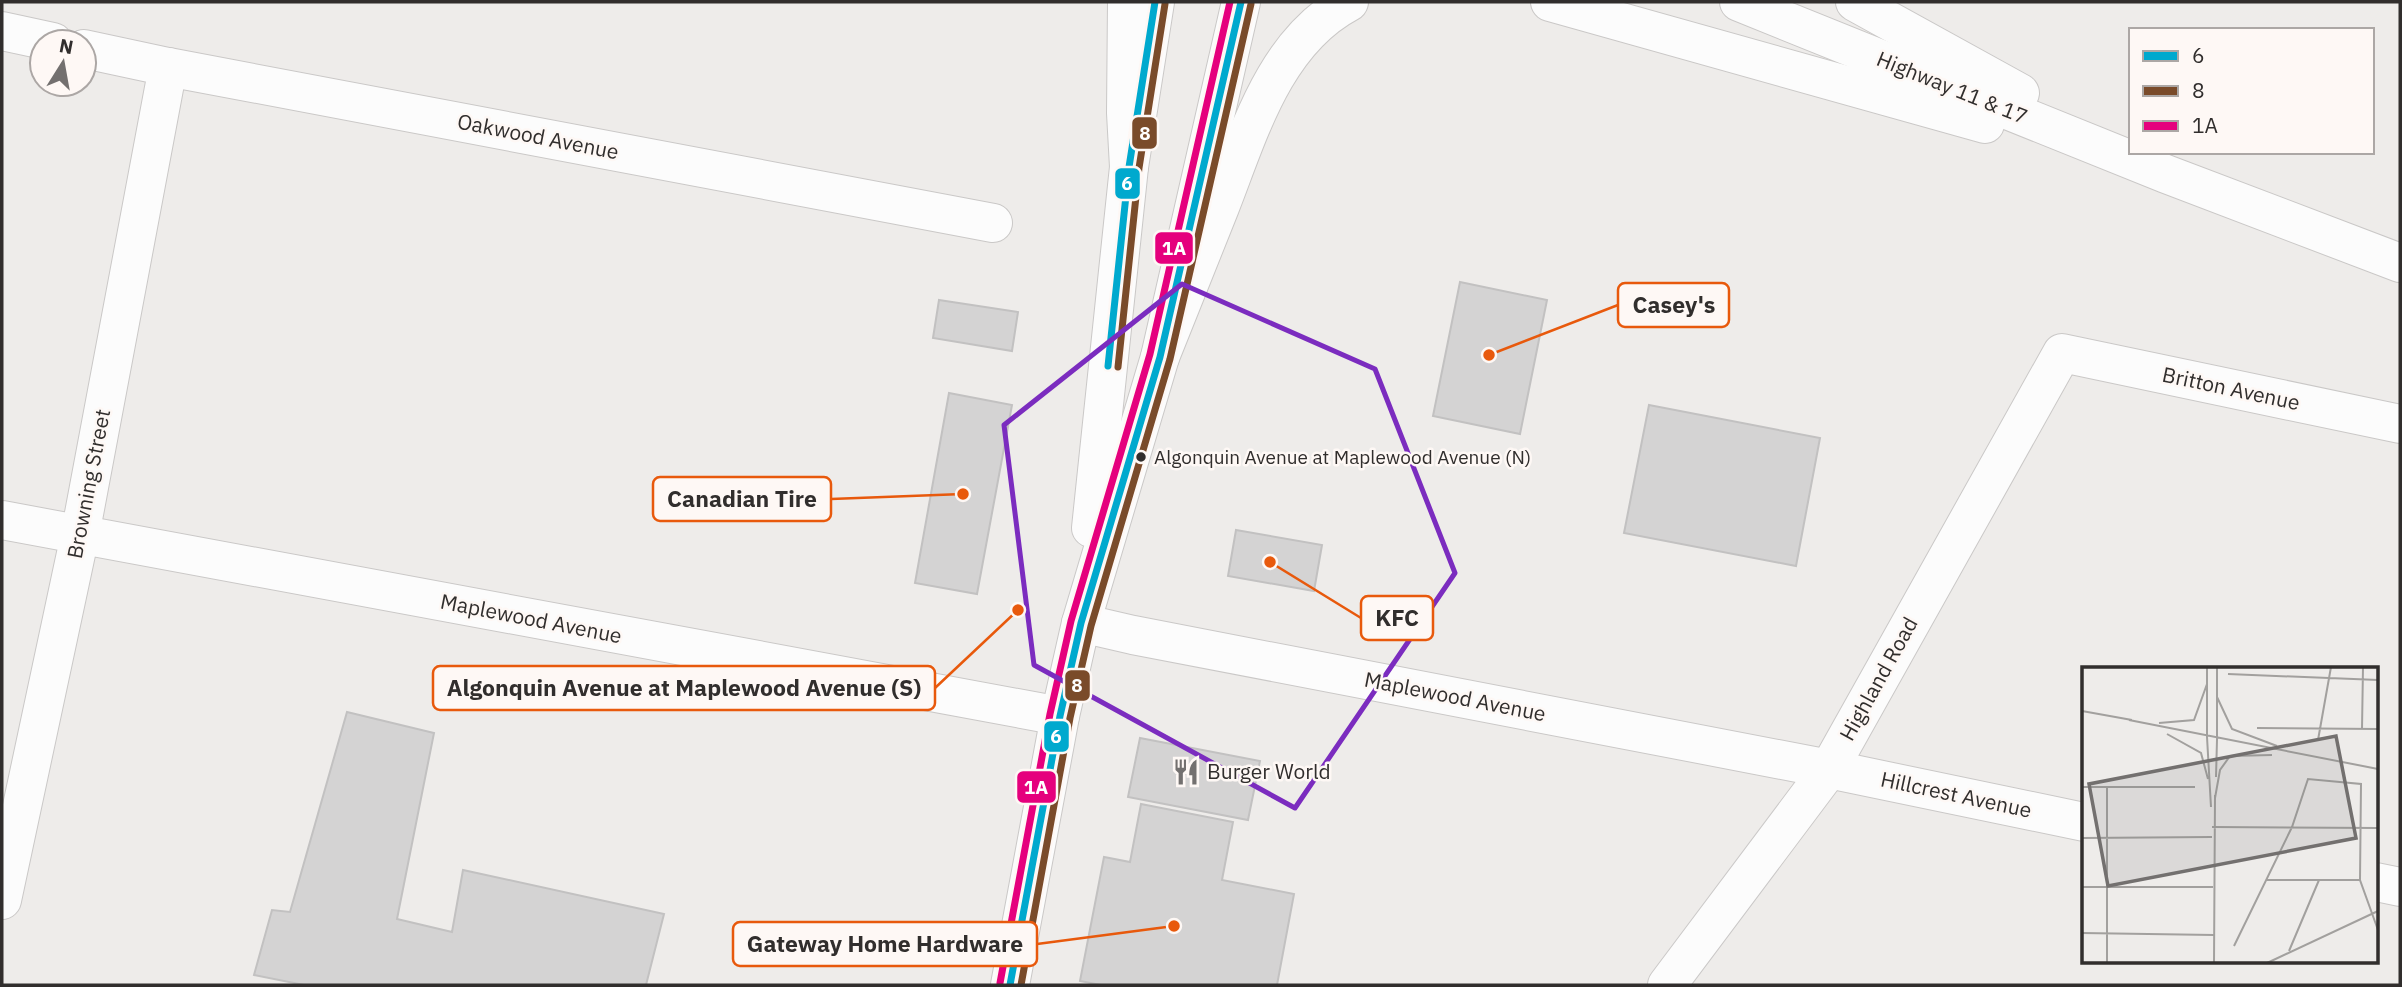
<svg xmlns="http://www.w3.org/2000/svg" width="2402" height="987" font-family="'IBM Plex Sans',sans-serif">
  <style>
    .building { fill: #d4d3d3; stroke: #c2c1c1; stroke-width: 2 }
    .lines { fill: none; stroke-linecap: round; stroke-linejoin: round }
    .minor-casing { stroke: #cac8c7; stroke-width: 40 }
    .major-casing { stroke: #cac8c7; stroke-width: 40 }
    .highway-casing { stroke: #cac8c7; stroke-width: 40 }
    .minor { stroke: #fcfcfc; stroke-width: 38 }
    .major { stroke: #fcfcfc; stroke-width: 38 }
    .highway { stroke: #fcfcfc; stroke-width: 38 }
    .bus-1-casing { stroke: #fef8f5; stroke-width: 12 }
    .bus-2-casing { stroke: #fef8f5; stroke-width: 12 }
    .bus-3-casing { stroke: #fef8f5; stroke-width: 12 }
    .bus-1 { stroke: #00a9ce; stroke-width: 7 }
    .bus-2 { stroke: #7a4b2a; stroke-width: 7 }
    .bus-3 { stroke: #e5007d; stroke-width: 7 }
    .marked { fill: none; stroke: #7b2cbf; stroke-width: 5; stroke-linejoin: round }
    .bus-dot { fill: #312e2d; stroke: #fef8f5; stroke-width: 2.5 }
    .labels { text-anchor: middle; stroke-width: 5; stroke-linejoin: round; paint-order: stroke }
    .bus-label { font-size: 19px; fill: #312e2d; stroke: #fef8f5; text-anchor: start }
    .street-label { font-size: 21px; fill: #312e2d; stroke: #fef8f5 }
    .poi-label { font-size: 21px; fill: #312e2d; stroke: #fef8f5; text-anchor: start }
    .inset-road { fill: none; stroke: #a2a09e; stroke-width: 2 }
    .view { fill: #73706f; fill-opacity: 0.15; stroke: #73706f; stroke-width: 3.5 }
    .inset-edge { fill: none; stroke: #312e2d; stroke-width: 3.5 }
    .leader { fill: none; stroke: #e8590c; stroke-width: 2.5 }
    .callout-dot { fill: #e8590c; stroke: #fef8f5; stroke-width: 2.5 }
    .callout { fill: #fef8f5; stroke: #e8590c; stroke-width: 2.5 }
    .callout-label { font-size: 23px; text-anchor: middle; font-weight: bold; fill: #312e2d }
    .line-badge { stroke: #fef8f5; stroke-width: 2.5 }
    .badge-label { font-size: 19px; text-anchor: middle; font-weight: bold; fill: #fff }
  </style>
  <rect width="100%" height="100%" fill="#eeecea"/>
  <g class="building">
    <polygon points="1460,282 1547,300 1520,434 1433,416"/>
    <polygon points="939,300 1018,312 1012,351 933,338"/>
    <polygon points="949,393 1012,405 977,594 915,583"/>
    <polygon points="1649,405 1820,438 1796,566 1624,533"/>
    <polygon points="1236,530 1322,545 1314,591 1228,576"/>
    <polygon points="347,712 434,733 397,919 452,932 463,870 664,914 646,985 304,985 254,975 272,910 290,912"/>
    <polygon points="1140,738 1260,761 1248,820 1128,797"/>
    <polygon points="1141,804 1233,822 1222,880 1294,894 1277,985 1101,985 1080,981 1104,857 1130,862"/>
  </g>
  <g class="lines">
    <g class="minor-casing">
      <g id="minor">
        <polyline points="2,31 53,42"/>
        <polyline points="84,49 168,67 993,223"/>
        <polyline points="2,520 1060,716"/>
        <polyline points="1081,623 1133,635 1829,769 2084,822"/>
        <polyline points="2376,882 2400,887"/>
        <polyline points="2,900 80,535 168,67"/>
        <polyline points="1667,985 1829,769 2062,353 2400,424"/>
      </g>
    </g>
    <g class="major-casing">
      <g id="major">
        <polyline points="1091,528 1129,167 1155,2"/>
        <polyline points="1010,985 1060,716 1081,623 1160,357 1241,2"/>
      </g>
    </g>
    <g class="highway-casing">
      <g id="highway">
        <polyline points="1127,2 1126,113 1129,167"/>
        <polyline points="1550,2 1985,124"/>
        <polyline points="1739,2 2166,174 2400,263"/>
        <polyline points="1855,2 2020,93"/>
        <path d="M1160,357c20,-50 40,-100 60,-150 29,-74 54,-165 129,-205"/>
      </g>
    </g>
    <use href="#minor" class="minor"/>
    <use href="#major" class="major"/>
    <use href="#highway" class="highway"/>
    <g class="bus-1-casing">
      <g id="bus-1">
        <polyline points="1108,366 1129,167 1155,2"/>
        <polyline points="1010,985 1060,716 1081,623 1160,357 1241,2"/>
      </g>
    </g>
    <g class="bus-2-casing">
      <g id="bus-2">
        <polyline points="1118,367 1139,168 1165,4"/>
        <polyline points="1021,985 1070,718 1091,626 1170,359 1251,4"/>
      </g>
    </g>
    <g class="bus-3-casing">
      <polyline id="bus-3" points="1000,983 1050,714 1071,621 1150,354 1230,2"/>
    </g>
    <use href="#bus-1" class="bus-1"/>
    <use href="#bus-2" class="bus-2"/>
    <use href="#bus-3" class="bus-3"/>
  </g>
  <path class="marked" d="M1182,284l193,85 80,204 -160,235 -261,-143 -30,-240z"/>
  <defs>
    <g id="restaurant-bare" transform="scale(2.1)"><path d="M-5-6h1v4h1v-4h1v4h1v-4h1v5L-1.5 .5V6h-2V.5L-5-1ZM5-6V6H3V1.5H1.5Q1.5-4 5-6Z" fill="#73706f" stroke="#fef8f5" stroke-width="2.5" paint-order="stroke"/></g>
  </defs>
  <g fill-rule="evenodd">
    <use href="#restaurant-bare" x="1186" y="772"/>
  </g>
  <circle class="bus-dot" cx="1141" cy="457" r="6"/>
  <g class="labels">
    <g class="bus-label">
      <text x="1154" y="464">Algonquin Avenue at Maplewood Avenue (N)</text>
    </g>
    <g class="street-label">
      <text transform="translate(1952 88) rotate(22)" y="7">Highway 11 &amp; 17</text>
      <text transform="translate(538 137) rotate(11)" y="7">Oakwood Avenue</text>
      <text transform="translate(2231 389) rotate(12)" y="7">Britton Avenue</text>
      <text transform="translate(89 484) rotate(-79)" y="7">Browning Street</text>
      <text transform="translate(531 619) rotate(11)" y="7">Maplewood Avenue</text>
      <text transform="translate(1879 679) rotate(-61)" y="7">Highland Road</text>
      <text transform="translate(1455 697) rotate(11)" y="7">Maplewood Avenue</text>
      <text transform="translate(1956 795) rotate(12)" y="7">Hillcrest Avenue</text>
    </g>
    <g class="poi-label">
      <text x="1207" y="779">Burger World</text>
    </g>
  </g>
  <g transform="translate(2082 667)">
    <rect width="296" height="296" fill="#eeecea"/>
    <path class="inset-road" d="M125,0v70M146,7l150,6M135,30l15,32 45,17M0,44l50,9M47,53l249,49M77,56l35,-3 13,-36M175,61l121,1M280,62l1,-62M85,67l34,19 7,26M125,70l4,70M135,73v-73M236,73l13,-73M134,110l1,-37M0,120h113M133,131l5,-28 10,-14 42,-1M130,160l166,1M0,171l130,-1M184,213h94M0,220h131M0,266l132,2M152,279l58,-119 16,-48 53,5 -1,96 18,50M207,284l30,-71M25,296v-175M132,296l1,-168M185,296l111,-52"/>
    <path class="view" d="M254,69l20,102 -248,48 -19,-102z"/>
    <rect width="296" height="296" class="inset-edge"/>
  </g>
  <path class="leader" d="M1489 355L1618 305M963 494L831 499M1270 562L1361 618M1018 610L935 688M1174 926L1037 944"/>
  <g class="callout-dot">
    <circle cx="1489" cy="355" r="7"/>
    <circle cx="963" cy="494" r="7"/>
    <circle cx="1270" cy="562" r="7"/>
    <circle cx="1018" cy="610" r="7"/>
    <circle cx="1174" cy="926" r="7"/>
  </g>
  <g class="callout">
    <rect x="1618" y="283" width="111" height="44" rx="7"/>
    <rect x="653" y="477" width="178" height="44" rx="7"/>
    <rect x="1361" y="596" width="72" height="44" rx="7"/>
    <rect x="433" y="666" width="502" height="44" rx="7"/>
    <rect x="733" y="922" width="304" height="44" rx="7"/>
  </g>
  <g class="callout-label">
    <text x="1674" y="313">Casey's</text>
    <text x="742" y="507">Canadian Tire</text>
    <text x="1397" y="626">KFC</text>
    <text x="684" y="696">Algonquin Avenue at Maplewood Avenue (S)</text>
    <text x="885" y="952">Gateway Home Hardware</text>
  </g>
  <g class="line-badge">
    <rect x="1131" y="116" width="27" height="34" rx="7" fill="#7a4b2a"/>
    <rect x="1114" y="167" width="27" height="33" rx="7" fill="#00a9ce"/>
    <rect x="1154" y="231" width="40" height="34" rx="7" fill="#e5007d"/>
    <rect x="1064" y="669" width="27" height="33" rx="7" fill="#7a4b2a"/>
    <rect x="1043" y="720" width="27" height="33" rx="7" fill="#00a9ce"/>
    <rect x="1016" y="770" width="41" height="34" rx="7" fill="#e5007d"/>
  </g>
  <g class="badge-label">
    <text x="1145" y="140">8</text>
    <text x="1127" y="190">6</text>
    <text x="1174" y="255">1A</text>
    <text x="1077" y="692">8</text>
    <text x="1056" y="743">6</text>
    <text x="1036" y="794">1A</text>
  </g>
  <rect width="2402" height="987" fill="none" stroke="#312e2d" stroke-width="7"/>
  <rect x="2129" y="28" width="245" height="126" fill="#fef8f5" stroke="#aca7a5" stroke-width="2"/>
  <rect x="2143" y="51" width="35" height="10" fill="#00a9ce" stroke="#aca7a5" stroke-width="2"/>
  <text x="2192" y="63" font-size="21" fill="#312e2d">6</text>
  <rect x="2143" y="86" width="35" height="10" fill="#7a4b2a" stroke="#aca7a5" stroke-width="2"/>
  <text x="2192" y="98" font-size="21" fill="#312e2d">8</text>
  <rect x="2143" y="121" width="35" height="10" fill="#e5007d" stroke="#aca7a5" stroke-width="2"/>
  <text x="2192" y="133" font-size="21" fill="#312e2d">1A</text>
  <g transform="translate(63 63) rotate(11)"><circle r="33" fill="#fef8f5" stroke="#aca7a5" stroke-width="2"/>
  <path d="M0-5L12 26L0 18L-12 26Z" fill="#73706f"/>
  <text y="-10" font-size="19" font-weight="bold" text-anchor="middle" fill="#312e2d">N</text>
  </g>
</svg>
